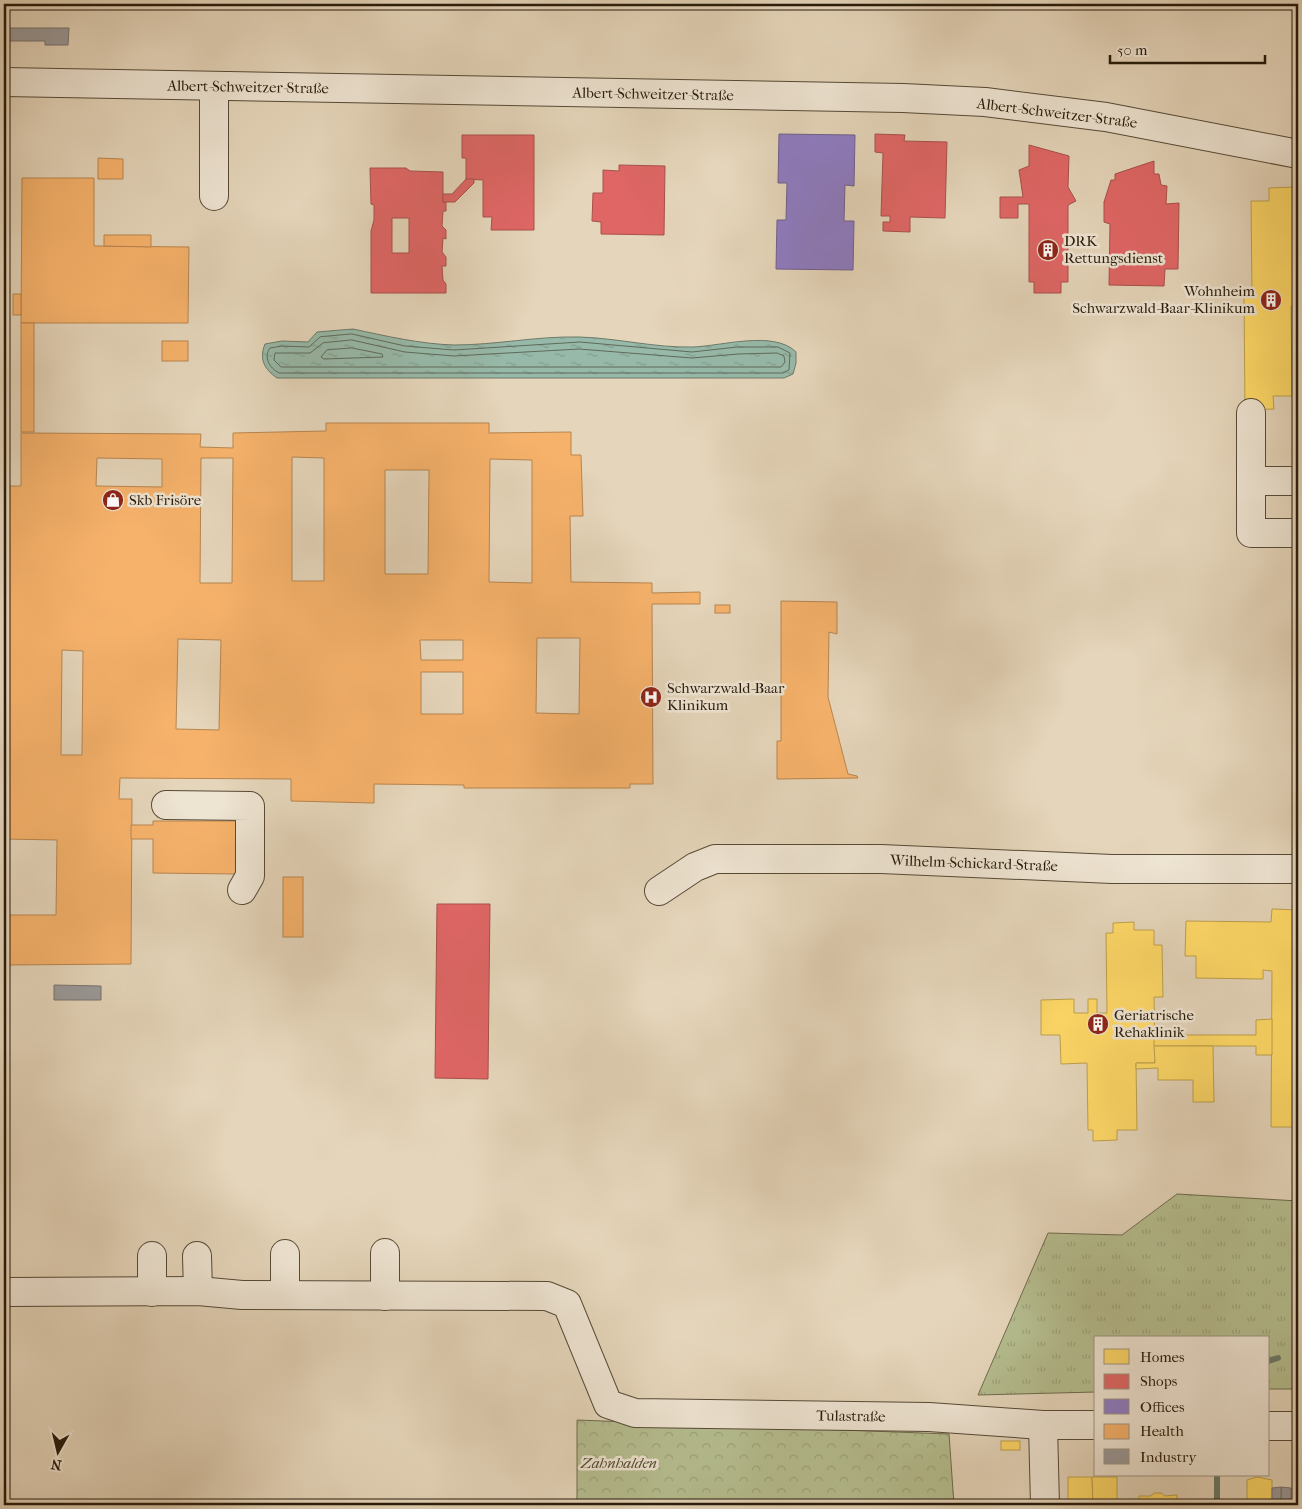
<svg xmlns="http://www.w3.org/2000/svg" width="1302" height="1509" font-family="'IM FELL French Canon',serif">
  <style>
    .grass { fill: url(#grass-tufts); stroke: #6e6c4c }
    .forest { fill: url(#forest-crowns); stroke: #6e6c4c }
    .water { fill: url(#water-ripples); stroke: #6a7a69 }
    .homes { fill: #ffd966; stroke: #bea04a }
    .shops { fill: #e06666; stroke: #a8504a; fill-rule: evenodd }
    .offices { fill: #8e7cc3; stroke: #6f5f8c }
    .health { fill: #f6b26b; stroke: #b8854e; fill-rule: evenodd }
    .industry { fill: #999; stroke: #77736e }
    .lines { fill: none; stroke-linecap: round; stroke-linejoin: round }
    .shore { stroke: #5f6a5a; stroke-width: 1 }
    .stream { stroke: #6a7a69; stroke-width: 6 }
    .minor-casing { stroke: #564a36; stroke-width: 30 }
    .minor { stroke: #eee4d2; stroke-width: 28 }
    .labels { text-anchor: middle; stroke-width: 5; stroke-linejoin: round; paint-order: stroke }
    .street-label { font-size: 15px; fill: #271b0a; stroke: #eee4d2 }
    .poi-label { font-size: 15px; fill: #271b0a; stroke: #eee4d2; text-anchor: start }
    .park-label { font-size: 15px; font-style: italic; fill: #524c32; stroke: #eee4d2 }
  </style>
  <defs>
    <pattern id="grass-tufts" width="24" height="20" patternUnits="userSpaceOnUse" patternTransform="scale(1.25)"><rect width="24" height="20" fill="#b5bd8f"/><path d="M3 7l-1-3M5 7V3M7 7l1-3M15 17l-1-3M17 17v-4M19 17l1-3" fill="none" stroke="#9ca27a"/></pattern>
    <pattern id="forest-crowns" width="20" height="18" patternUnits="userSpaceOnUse" patternTransform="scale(1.25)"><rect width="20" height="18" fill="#b5bd8f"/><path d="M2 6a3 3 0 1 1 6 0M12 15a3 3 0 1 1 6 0" fill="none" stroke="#9ca27a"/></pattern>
    <pattern id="water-ripples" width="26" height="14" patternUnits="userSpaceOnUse" patternTransform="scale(1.25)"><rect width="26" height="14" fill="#97b9a9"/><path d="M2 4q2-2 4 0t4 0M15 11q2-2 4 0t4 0" fill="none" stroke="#829e90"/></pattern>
  </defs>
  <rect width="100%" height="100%" fill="#e5d5ba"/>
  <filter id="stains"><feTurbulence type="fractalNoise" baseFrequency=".004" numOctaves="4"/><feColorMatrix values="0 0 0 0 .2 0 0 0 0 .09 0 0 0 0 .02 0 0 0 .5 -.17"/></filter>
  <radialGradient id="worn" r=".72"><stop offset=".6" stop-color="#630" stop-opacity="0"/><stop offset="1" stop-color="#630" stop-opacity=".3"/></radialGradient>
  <polygon class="grass" points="1177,1194 1298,1201 1298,1389 1268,1389 1268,1338 1096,1338 1096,1392 978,1395 1048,1233 1122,1235"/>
  <polygon class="forest" points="577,1420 949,1434 954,1505 577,1505"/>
  <path class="water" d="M353,329c33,7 67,15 101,16 42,0 83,-9 125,-8 38,1 76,11 114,10 29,-1 81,-17 103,5v11l-3,11 -9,4h-507c-13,-9 -18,-19 -12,-34l17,-3 26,1 9,-10z"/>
  <g class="homes">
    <polygon points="1298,187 1298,306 1291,306 1292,396 1273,396 1274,409 1245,410 1244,294 1252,294 1251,201 1269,201 1269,188"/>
    <polygon points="1272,909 1298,910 1298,1127 1271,1127 1272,971 1263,970 1263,979 1196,978 1196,956 1185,956 1186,921 1271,922"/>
    <polygon points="1134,922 1134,930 1154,930 1154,945 1162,945 1163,997 1154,997 1155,1063 1136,1063 1137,1130 1117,1130 1117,1140 1093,1141 1093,1130 1088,1130 1087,1063 1061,1064 1060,1035 1041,1035 1041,1000 1074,999 1074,1013 1088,1013 1088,999 1097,999 1097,1013 1107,1013 1106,933 1113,933 1113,923"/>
    <polygon points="1272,1019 1272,1055 1256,1055 1256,1046 1154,1046 1154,1035 1256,1035 1256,1020"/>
    <polygon points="1154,1046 1213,1046 1214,1102 1193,1102 1193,1080 1158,1080 1158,1068 1136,1069 1136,1063 1155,1063"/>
    <rect x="1001" y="1441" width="19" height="9"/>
    <polygon points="1068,1477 1092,1477 1093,1505 1068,1505"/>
    <polygon points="1092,1477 1117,1477 1117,1505 1093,1505"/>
    <polygon points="1257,1477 1272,1480 1272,1505 1247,1505 1247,1480"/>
    <polygon points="1154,1493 1161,1493 1165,1496 1177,1495 1177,1505 1139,1505 1139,1496 1151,1496"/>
  </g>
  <g class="shops">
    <polygon points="875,134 905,135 904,141 947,142 945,218 910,217 910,232 883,231 883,222 890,222 890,216 881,216 883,153 875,152"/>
    <polygon points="462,135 534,135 534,230 491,230 492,217 483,217 483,180 466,179 466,158 462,158"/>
    <polygon points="1029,145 1069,156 1068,187 1076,201 1068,205 1068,282 1061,282 1061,293 1034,293 1034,282 1029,282 1029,204 1018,204 1018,218 1000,218 1000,197 1023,197 1019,170 1029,166"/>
    <polygon points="1154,161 1154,174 1159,174 1161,185 1167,186 1166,204 1179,203 1178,269 1165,269 1164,286 1109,285 1110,224 1104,222 1104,202 1111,180 1115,180 1115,174"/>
    <polygon points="619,165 665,166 664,235 601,234 601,222 592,221 593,193 603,193 603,170 619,171"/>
    <path d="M370,168h36l4,3 33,1v30h3v9h-3l-1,15 4,4v9l-3,-1 -1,14 4,5v9h-4l1,14 3,4v9h-75v-62l3,-11v-15l-3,-1zM392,218h17v35h-17z"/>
    <polygon points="466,179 474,179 474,183 455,202 443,202 443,194 452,194"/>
    <polygon points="437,904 490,904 488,1079 435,1078"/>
  </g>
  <polygon class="offices" points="779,134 855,135 854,186 845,185 844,221 854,221 853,270 776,269 777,220 786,220 787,183 778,183"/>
  <g class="health">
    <polygon points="98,158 123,159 123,179 98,179"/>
    <polygon points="22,178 94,178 94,246 189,247 188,323 21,323"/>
    <polygon points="104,235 151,235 151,247 104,246"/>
    <rect x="13" y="294" width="8" height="21"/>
    <rect x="21" y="323" width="13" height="109"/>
    <rect x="162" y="341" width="26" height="20"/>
    <path d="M326,423h163v10l82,-1v23h10l2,61h-13l1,66 81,1v10l48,-1v12h-48l1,180h-23v4h-166v-3l-90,-1v19l-83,-2v-22l-171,-1 -1,21h13l-1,165 -127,1v-50h52l1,-75 -53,-1v-353h17v-53l180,1 -1,13 33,1v-15l93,-2zM292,457l32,1v123h-32zM97,458l65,1v28l-66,-1zM201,458h32l-1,125h-32zM490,459l42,1v123l-43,-1zM385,470h44l-1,104h-43zM537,638h43l-1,76 -43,-1zM178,639l43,1 -2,90 -43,-1zM420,640h43v20h-42zM62,650l21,1 -1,104h-21zM421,672h42v42h-42z"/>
    <polygon points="781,601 837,602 837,634 829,632 828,697 848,774 857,776 858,778 777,779 777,741 781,741"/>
    <rect x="715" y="605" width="15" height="8"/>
    <polygon points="153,821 237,821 236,874 153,873 153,839 131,839 131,825 153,825"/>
    <rect x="283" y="877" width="20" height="60"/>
  </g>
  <g class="industry">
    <polygon points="4,28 69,28 68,45 45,45 45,41 4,41"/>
    <polygon points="54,985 101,986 101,1000 54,1000"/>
    <polygon points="1281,1487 1291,1488 1291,1505 1281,1505"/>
    <polygon points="1281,1487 1281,1505 1272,1505 1272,1488"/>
  </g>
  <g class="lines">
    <g class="shore">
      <path d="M352,334l53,12 49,4 126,-8 112,10 45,-5h41l12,6 -1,17 -6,3h-504c-9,-5 -16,-15 -9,-25l12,-2 27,1 11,-10z"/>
      <polygon points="352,340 405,352 454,356 579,349 692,358 738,354 777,353 784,356 785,362 781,367 281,367 274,360 275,353 310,353 323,343"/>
      <polygon points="352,348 382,354 383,357 324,359 321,357 327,350"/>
    </g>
    <g class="stream">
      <polyline points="1268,1361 1278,1358"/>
      <polyline points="1217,1505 1217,1475"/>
    </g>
    <g class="minor-casing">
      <g id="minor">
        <polyline points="4,82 903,98 985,102 1106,117 1298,154"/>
        <polyline points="214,196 214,86"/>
        <polyline points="1251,413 1251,533 1298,533"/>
        <polyline points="1251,481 1298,481"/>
        <polyline points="166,805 250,806 250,876 242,890"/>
        <polyline points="659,891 695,867 715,859 881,859 1112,869 1298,869"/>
        <polyline points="385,1253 385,1296"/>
        <polyline points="285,1254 285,1295"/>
        <polyline points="197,1256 198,1291"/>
        <polyline points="4,1292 198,1291 242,1295 547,1296 567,1304 608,1404 635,1413 929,1417 1043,1425 1096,1425"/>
        <polyline points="152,1292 152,1256"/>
        <polyline points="1043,1425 1045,1505"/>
        <polyline points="1268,1426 1298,1426"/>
      </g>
    </g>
    <use href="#minor" class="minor"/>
  </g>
  <defs>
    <g id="building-disc" transform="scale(1.125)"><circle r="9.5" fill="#8f2418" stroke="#eee4d2"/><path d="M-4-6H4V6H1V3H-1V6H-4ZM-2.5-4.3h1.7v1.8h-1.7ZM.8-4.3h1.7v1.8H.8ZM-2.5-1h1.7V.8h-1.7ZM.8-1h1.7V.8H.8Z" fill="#fff"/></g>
    <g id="shop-disc" transform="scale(1.125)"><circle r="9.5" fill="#8f2418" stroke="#eee4d2"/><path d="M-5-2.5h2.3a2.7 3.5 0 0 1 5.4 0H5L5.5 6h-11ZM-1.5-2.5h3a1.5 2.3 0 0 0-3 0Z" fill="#fff"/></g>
    <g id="hospital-disc" transform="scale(1.125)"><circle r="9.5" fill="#8f2418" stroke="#eee4d2"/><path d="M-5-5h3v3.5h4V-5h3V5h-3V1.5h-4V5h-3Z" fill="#fff"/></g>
  </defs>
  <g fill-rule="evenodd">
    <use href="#building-disc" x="1048" y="250"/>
    <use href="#building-disc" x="1271" y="300"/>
    <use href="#shop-disc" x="113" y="500"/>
    <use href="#hospital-disc" x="651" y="697"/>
    <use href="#building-disc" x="1098" y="1024"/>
  </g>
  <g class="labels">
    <g class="street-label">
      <text transform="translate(248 87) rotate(1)" y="5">Albert-Schweitzer-Straße</text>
      <text transform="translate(653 94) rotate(1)" y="5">Albert-Schweitzer-Straße</text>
      <text transform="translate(1057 113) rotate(7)" y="5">Albert-Schweitzer-Straße</text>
      <text transform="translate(974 863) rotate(2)" y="5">Wilhelm-Schickard-Straße</text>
      <text transform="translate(851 1416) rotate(1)" y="5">Tulastraße</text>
    </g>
    <g class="poi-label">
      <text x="1064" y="246">DRK<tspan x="1064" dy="17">Rettungsdienst</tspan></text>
      <text x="1255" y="296" text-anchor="end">Wohnheim<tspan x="1255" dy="17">Schwarzwald-Baar-Klinikum</tspan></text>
      <text x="129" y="505">Skb Frisöre</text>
      <text x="667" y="693">Schwarzwald-Baar<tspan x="667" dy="17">Klinikum</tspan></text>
      <text x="1114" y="1020">Geriatrische<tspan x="1114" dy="17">Rehaklinik</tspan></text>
    </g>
    <g class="park-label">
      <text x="619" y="1468">Zahnhalden</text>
    </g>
  </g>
  <rect width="1302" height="1509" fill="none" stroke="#e5d5ba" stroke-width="20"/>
  <rect x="5" y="5" width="1292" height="1499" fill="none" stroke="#271b0a" stroke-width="2.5"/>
  <rect x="10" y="10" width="1282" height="1489" fill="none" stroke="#271b0a"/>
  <rect x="1094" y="1336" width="175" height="140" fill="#eee4d2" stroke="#9e9482"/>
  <rect x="1104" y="1349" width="25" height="15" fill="#ffd966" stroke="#9e9482"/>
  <text x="1140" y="1362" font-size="15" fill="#271b0a">Homes</text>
  <rect x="1104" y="1374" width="25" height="15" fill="#e06666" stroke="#9e9482"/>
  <text x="1140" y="1386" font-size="15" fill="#271b0a">Shops</text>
  <rect x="1104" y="1399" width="25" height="15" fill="#8e7cc3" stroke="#9e9482"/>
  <text x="1140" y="1412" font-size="15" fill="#271b0a">Offices</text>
  <rect x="1104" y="1424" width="25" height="15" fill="#f6b26b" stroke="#9e9482"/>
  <text x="1140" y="1436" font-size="15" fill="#271b0a">Health</text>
  <rect x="1104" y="1449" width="25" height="15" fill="#999999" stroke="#9e9482"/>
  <text x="1140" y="1462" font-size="15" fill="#271b0a">Industry</text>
  <g transform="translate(58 1452) rotate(188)" stroke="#eee4d2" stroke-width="4" paint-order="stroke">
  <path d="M0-4L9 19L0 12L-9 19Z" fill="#271b0a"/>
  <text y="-8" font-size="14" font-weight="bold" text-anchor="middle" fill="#271b0a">N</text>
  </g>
  <path d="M1110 55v8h155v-8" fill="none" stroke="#271b0a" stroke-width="2.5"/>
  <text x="1117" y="55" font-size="15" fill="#271b0a" stroke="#eee4d2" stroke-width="4" paint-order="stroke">50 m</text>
  <rect width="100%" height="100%" filter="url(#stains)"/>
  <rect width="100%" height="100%" fill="url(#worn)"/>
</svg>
